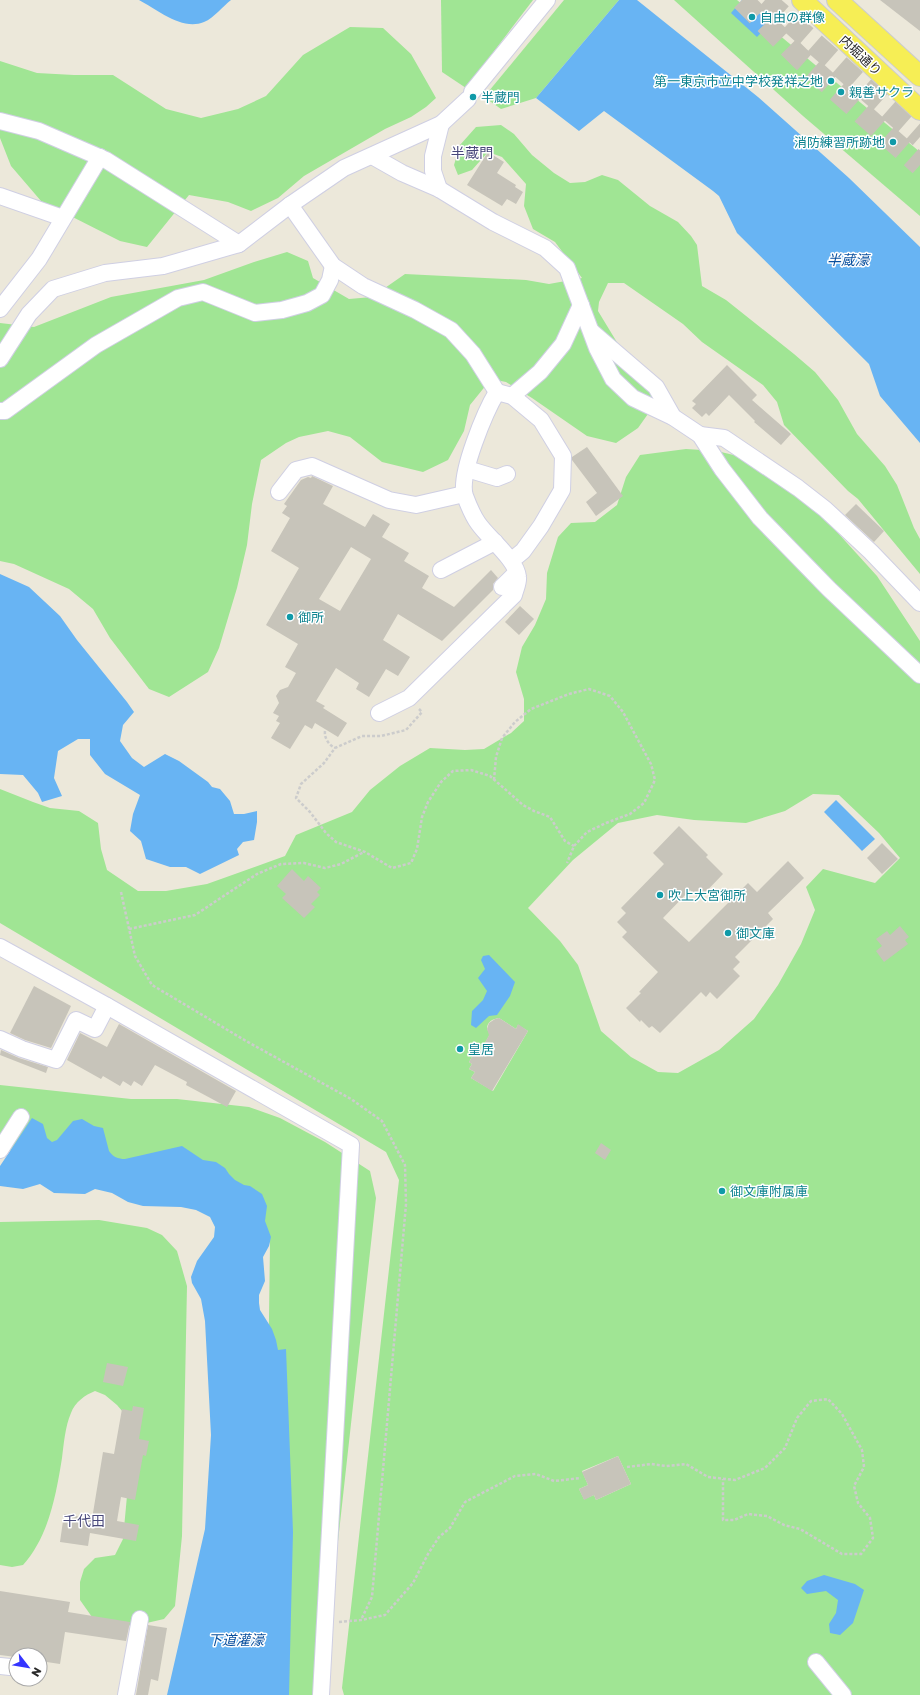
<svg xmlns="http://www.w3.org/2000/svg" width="920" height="1695" font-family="'Golos Text','Noto Sans JP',sans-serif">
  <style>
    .green { fill: #a0e594; fill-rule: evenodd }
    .water { fill: #68b4f3 }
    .building { fill: #c7c4ba; fill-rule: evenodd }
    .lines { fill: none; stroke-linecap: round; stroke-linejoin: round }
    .highway-tunnel { stroke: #c5c2b7; stroke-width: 22; stroke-dasharray: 22 11; stroke-linecap: butt }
    .minor-casing { stroke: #cfcfe3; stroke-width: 18 }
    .major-casing { stroke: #ccc; stroke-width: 22 }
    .path { stroke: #ccc; stroke-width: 2.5; stroke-dasharray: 3 2; stroke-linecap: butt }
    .minor { stroke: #fff; stroke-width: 16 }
    .major { stroke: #f6ee55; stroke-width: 20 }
    .culture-dot { fill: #0f9aa8; stroke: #fff; stroke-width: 1.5 }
    .labels { text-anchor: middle; stroke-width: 3; stroke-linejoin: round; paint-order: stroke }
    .culture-label { font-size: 13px; fill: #0d838f; stroke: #fff; text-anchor: start }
    .street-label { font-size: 13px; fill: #292929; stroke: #fff }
    .neighbourhood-label { font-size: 14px; fill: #48487b; stroke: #fff }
    .water-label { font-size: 14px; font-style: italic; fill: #084f9e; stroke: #fff }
  </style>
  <rect width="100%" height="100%" fill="#ece8da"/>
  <g class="green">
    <polygon points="441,0 533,0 466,88 442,72"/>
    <polygon points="564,0 619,0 536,98 501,109 484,97"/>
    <polygon points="674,0 737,0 920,152 920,216 803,116"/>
    <polygon points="350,27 383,28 411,54 436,98 426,107 411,117 385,129 304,176 278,198 251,211 228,202 189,195 147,247 120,241 41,201 11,166 0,138 0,61 37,73 74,75 113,75 166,109 201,118 238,109 266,96 303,55"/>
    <polygon points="501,125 514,134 532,155 554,173 570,183 585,182 602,175 618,180 650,206 678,222 691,236 697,245 702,286 726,300 794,354 815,372 838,400 857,434 885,466 897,485 914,528 920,539 920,574 858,499 848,491 784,425 777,402 763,385 702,342 683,324 624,283 608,283 599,302 598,311 632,367 652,387 655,404 638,428 616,443 587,436 532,398 506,382 491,379 470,405 464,431 448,460 423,472 382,462 350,437 328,431 299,437 286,443 261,460 252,504 247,545 237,588 219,648 208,672 169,697 149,689 110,638 93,609 69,589 14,564 0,561 0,323 34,327 111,297 204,280 254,262 287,252 308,261 313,278 349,299 372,297 405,274 526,280 549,284 582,278 555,242 533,229 524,206 526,184 502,157 488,152 472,170 458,175 454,165 460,145 476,127"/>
    <path d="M686,449l31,2 37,9 28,18 55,54 40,44 43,65v1054h-576l-2,-7 57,-508 -13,-28 -386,-229v-134l33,13 17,6 29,3 19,12 3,26 6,21 31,21h28l41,-7 78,-28 11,-21 56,-23 18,-22 30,-24 30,-18 35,2 19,-1 27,-16 13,-12v-22l-8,-27 6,-25 13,-22 11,-26 1,-26 11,-36 13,-14 24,-1 22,-17 9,-28 14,-22zM813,794l26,1 40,38 21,25 -25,25 -52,-14 -17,18 9,23 -14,34 -23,41 -24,34 -35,31 -41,23 -20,-1 -27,-15 -30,-26 -23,-66 -18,-24 -32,-33 45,-48 45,-37 39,-8 37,5 52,3 39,-12zM499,1018l17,11 2,-4 10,6 -35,60 -22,-13 4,-6 -6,-3 3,-5 -3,-2 7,-12 4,2 10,-18 -3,-5c0,-7 5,-10 12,-11zM618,1456l13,28 -35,16 -2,-5 -10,4 -5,-10 9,-4 -6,-14z"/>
    <polygon points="0,1085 131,1099 177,1099 249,1107 280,1118 325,1142 370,1171 376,1198 321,1695 268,1695 268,1391 270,1244 261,1207 19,1152 0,1149"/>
    <path d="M99,1220l48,8 15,7 15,16 10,35 -5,250 -7,70 -11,13 -26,6 -17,1 -29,-9 -12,-17v-18l4,-13 11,-11 20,-3 8,-16 9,-97 -3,-23 -12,-14 -12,-10 -10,-4c-10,4 -20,11 -24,22 -6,14 -7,30 -9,45 -6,37 -13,78 -39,107l-11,2 -12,-2v-343z"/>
  </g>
  <g class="water">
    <path d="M139,0h92c-8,6 -17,18 -27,22 -22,9 -46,-12 -65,-22z"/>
    <polygon points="619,0 637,0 758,97 849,178 920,247 920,443 880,396 869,364 737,233 719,196 713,191 604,111 579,131 536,98"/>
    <polygon points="742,0 745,0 770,23 757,37 731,13"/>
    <polygon points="0,574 29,587 60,616 77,640 127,702 134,712 123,725 120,741 132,758 144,767 165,754 179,761 208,782 212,787 220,789 230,801 234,814 244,814 257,811 257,822 254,840 243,842 237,849 239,855 200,874 186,867 170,867 146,859 141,841 130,831 133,814 140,795 105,774 90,755 90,739 78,739 58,751 54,778 62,796 42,802 38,793 23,775 0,774"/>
    <polygon points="836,800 875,839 862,851 824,812"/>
    <polygon points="489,955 515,982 510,996 497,1015 489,1016 476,1028 471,1025 472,1011 483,1000 487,991 478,978 485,969 481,960 483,956"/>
    <path d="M32,1118l11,6 4,14 5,4 5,-2 16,-19 9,-2 12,7 9,2 6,23c4,6 9,8 16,8l57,-13 21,14 13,2 9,6 4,6 6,6 9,5 6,1 12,8 5,12 -2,15 6,16 -2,9 -6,11 2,24 -6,14v8l1,7 12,19 4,11 2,10 8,-1 7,183 -4,163h-122l38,-166 6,-94 -6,-114 -4,-22 -9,-16 -1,-6 6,-16 17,-24 1,-10 -5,-10 -14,-7 -15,-3 -38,-1 -15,-4 -16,-9 -17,-4 -10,5 -31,-1 -14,-9 -17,5 -23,-3v-20z"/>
    <polygon points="824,1575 855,1584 864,1590 853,1623 840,1635 830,1633 829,1624 836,1613 838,1600 826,1591 807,1594 801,1588 807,1581"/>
  </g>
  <g class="building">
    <polygon points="880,0 920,0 920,31"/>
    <polygon points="488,152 504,162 497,173 516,185 515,187 523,192 516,204 507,199 502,206 467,185"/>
    <polygon points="727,365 757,395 752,400 791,434 781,445 754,422 755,421 729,395 709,416 706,413 702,417 692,408 696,404 692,401"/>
    <polygon points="587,447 623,496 596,516 586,502 597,493 572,460 572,457"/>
    <path d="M312,476l21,10 -10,18 42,23 8,-13 17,10 -8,13 27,16 -5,8 25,15 -7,12 32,19 37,-37 7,8 -5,6v6l-51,51 -44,-27 -15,26 27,17 -12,19 -12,-7 -17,28 -13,-8 3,-6 -23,-15 -20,33 9,5 -2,2 24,15 -9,14 -23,-14 -3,6 -7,-4 -15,24 -19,-11 9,-15 -4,-2 3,-5 -6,-3 6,-10 -3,-7 4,-6 8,-3 8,-14 -11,-6 13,-23 -32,-19 33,-57 -28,-17 19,-33 -8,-5 5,-7 -3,-2 17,-24 7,-3 3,1zM351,547l20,12 -31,52 -21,-12z"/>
    <polygon points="856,504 884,531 874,542 845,515"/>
    <polygon points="520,606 534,619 519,635 505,622"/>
    <polygon points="679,826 708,855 706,857 723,874 699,899 690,890 663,918 689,942 748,883 757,892 788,861 804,878 768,913 773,919 735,957 740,962 733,969 740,976 717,999 710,992 706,997 701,992 660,1033 652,1026 649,1028 641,1020 640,1022 626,1008 641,993 639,992 658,972 622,937 627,932 617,922 626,913 621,908 664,864 653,853"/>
    <polygon points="882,843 898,859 882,874 867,858"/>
    <polygon points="292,869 304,881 308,876 321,888 317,892 320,895 311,904 315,907 304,918 282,898 286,894 277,886"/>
    <polygon points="900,926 909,937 905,940 908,944 884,962 876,951 882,946 876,939 887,931 890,935"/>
    <polygon points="34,986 71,1006 51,1048 25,1040 10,1033"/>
    <polygon points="499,1018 516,1029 518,1024 528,1031 492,1091 471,1078 475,1072 469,1069 472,1064 469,1062 476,1050 480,1052 489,1035 487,1029 489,1023 495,1019"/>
    <polygon points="119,1024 236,1091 227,1107 186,1085 187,1082 155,1065 142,1086 134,1081 131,1086 123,1081 120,1086 103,1076 101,1079 67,1060 80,1033 107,1047"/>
    <polygon points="1,1050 19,1058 48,1067 46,1073 0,1055"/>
    <polygon points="601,1143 611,1150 605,1160 595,1153"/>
    <polygon points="107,1363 128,1367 123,1386 103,1382"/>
    <polygon points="133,1406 144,1408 139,1439 149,1441 146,1456 143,1455 135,1500 121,1497 117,1521 139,1525 136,1541 90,1533 88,1546 60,1542 64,1514 92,1519 103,1452 114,1454 122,1409 132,1411"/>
    <polygon points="618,1456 631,1484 596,1500 594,1495 584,1500 579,1489 588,1485 582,1472"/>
    <polygon points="0,1591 70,1602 68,1612 130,1622 126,1641 65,1632 60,1664 40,1661 40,1655 16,1655 16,1657 0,1655"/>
    <polygon points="148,1625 167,1628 158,1681 151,1679 148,1695 136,1695"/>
  </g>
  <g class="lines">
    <g class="highway-tunnel">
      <polyline points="742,0 800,58 920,165"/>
      <polyline points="765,0 920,137"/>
    </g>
    <g class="minor-casing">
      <g id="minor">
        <polyline points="472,92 547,0"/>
        <polyline points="0,121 39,131 106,160 239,244 290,205 344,168 441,124 468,99"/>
        <polyline points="372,156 402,173 439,189 493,222 545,248 567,268 597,348 613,379 633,398 673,417 700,435 722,469 760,518 829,589 920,675"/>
        <polyline points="439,189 433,171 433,156 441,124"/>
        <polyline points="0,196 63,218"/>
        <polyline points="290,205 333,266 363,286 415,310 451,330 473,354 497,392"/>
        <polyline points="0,309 39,259 100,157"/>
        <polyline points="592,332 656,387 673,417"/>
        <polyline points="0,359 29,314 53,289 105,273 163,266 239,244"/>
        <polyline points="512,396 540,372 563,344 581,305"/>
        <polyline points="0,411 5,411 96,345 178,298 203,292 255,313 282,310 307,303 322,295 330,280 333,266"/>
        <polyline points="700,435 724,438 798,488 825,509 871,552 920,603"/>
        <polyline points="467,469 497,478 507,474"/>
        <polyline points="279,492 296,470 312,466 389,500 416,505 464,494"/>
        <polyline points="441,570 495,542"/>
        <polyline points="502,587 516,573"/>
        <path d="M379,713l30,-15 105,-103c1,-5 5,-13 4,-18 -2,-18 -29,-38 -40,-54 -5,-7 -10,-19 -13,-27 -7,-21 21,-86 32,-104l15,4 29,24 22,36 -1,34 -21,36 -18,25 -12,10"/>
        <polyline points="0,947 107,1006 351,1145 321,1695"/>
        <polyline points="0,1039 22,1049 56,1060 76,1020 95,1029 107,1006"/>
        <polyline points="0,1150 21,1117"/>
        <polyline points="816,1662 843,1695"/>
        <polyline points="0,1666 10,1667"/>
        <polyline points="126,1695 140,1619"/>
      </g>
    </g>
    <g class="major-casing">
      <g id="major">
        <polyline points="802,0 920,110"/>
        <polyline points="837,0 920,76"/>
      </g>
    </g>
    <g class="path">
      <polyline points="419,709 422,712 406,730 381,736 362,736 335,748 324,763 301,784 296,798 310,812 326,833 336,842 365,852 392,868 411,863 417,849 422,817 428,802 441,782 453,771 471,770 490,776 523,805 534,811 550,817 565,841 574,846"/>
      <path d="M325,731c-1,7 4,14 10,17"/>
      <polyline points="494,780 496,757 502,738 515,722 531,709 569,694 589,689 610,696 623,712 631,727 651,764 655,780 644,803 630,814 606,823 587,832 574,846 567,863"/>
      <polyline points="121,892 135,956 152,985 246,1041 351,1099 382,1121 405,1165 406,1204 372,1597 361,1620"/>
      <polyline points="129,929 195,915 257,874 281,864 304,863 325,868 341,864 364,852"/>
      <polyline points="627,1467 651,1464 666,1466 686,1464 708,1477 735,1480 765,1468 785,1448 797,1418 811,1401 828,1399 842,1414 862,1450 864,1467 854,1486 858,1503 870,1518 873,1538 861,1554 842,1554 800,1529 784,1525 767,1516 748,1514 734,1520 723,1520 723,1479"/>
      <polyline points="339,1622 361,1620 385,1615 413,1583 428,1554 439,1537 450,1528 465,1502 515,1476 536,1474 554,1481 581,1478"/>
    </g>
    <use href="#minor" class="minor"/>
    <use href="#major" class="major"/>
  </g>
  <g class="culture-dot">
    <circle cx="752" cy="17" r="4"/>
    <circle cx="831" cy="81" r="4"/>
    <circle cx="841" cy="92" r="4"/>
    <circle cx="473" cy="97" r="4"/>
    <circle cx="893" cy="142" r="4"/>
    <circle cx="290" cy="617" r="4"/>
    <circle cx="660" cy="895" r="4"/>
    <circle cx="728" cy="933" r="4"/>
    <circle cx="460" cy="1049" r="4"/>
    <circle cx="722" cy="1191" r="4"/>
  </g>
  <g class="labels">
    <g class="culture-label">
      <text x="760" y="22">自由の群像</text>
      <text x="823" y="86" text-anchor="end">第一東京市立中学校発祥之地</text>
      <text x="849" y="97">親善サクラ</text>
      <text x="481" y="102">半蔵門</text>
      <text x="885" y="147" text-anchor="end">消防練習所跡地</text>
      <text x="298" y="622">御所</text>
      <text x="668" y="900">吹上大宮御所</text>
      <text x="736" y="938">御文庫</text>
      <text x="468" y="1054">皇居</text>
      <text x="730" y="1196">御文庫附属庫</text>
    </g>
    <g class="street-label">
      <text transform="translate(861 55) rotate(43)" y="5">内堀通り</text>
    </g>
    <g class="neighbourhood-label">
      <text x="472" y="158">半蔵門</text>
      <text x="84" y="1526">千代田</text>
    </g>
    <g class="water-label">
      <text x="848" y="265">半蔵濠</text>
      <text x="236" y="1645">下道灌濠</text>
    </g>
  </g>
  <g transform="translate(28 1667) rotate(121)"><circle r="19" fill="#ffffff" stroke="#a9a9a9"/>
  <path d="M0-3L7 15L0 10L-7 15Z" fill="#3434ff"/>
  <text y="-6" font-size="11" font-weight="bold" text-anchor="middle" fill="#292929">N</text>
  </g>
</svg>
